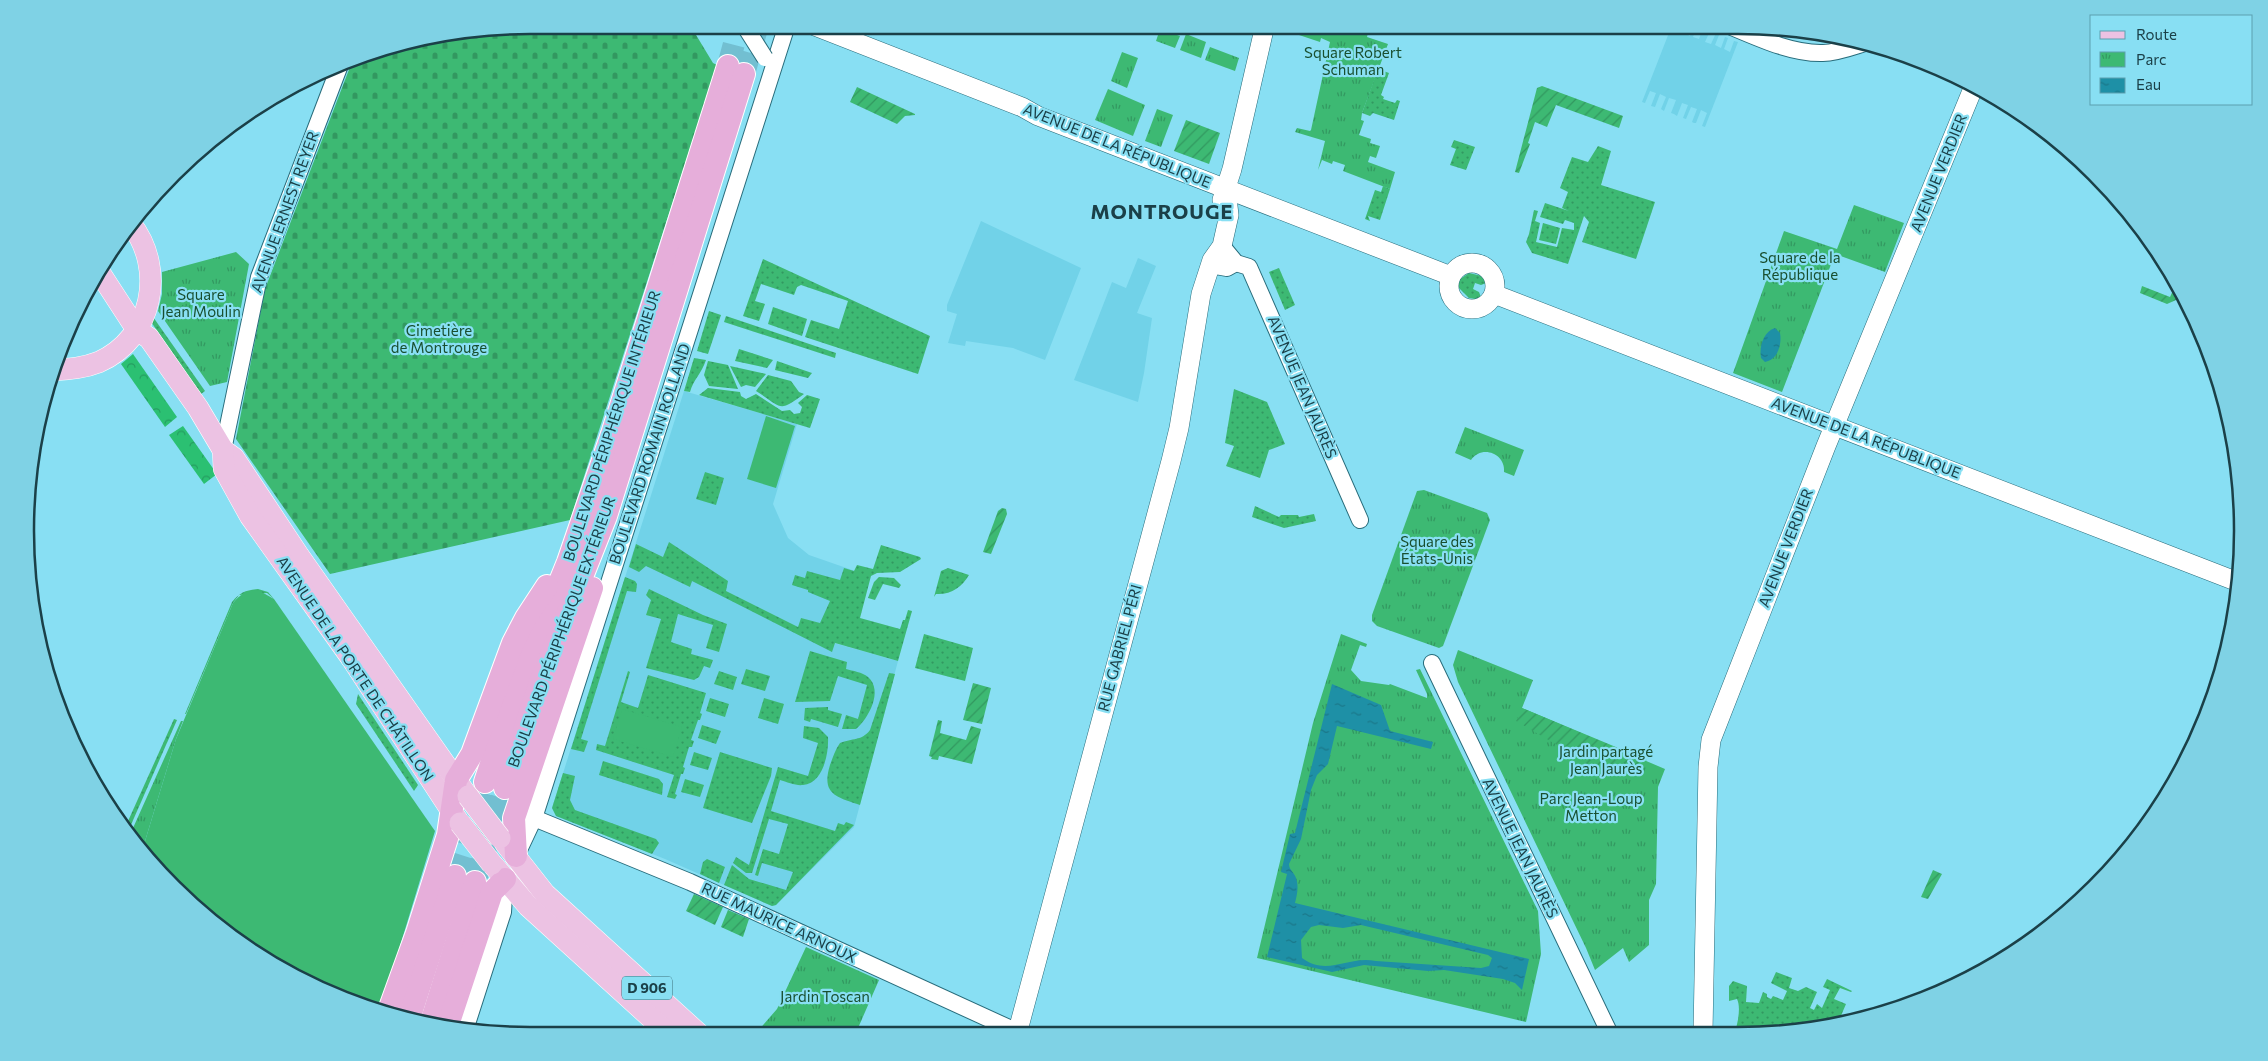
<svg xmlns="http://www.w3.org/2000/svg" width="2268" height="1061" font-family="Commissioner,sans-serif">
  <style>
    .built { fill: #71d2e8 }
    .grass { fill: url(#grass-dots) }
    .forest { fill: url(#forest-crowns) }
    .cemetery { fill: url(#cemetery-stones) }
    .park { fill: url(#park-tufts) }
    .garden { fill: url(#garden-furrows) }
    .pitch { fill: #3db973 }
    .water { fill: url(#water-ripples); fill-rule: evenodd }
    .lines { fill: none; stroke-linecap: round; stroke-linejoin: round }
    .trunk-tunnel { stroke: #72bfd1; stroke-width: 22; stroke-dasharray: 22 11; stroke-linecap: butt }
    .tertiary-casing { stroke: #286c7b; stroke-width: 18 }
    .secondary-casing { stroke: #286c7b; stroke-width: 20 }
    .primary-casing { stroke: #fff; stroke-width: 22 }
    .trunk-casing { stroke: #fff; stroke-width: 24 }
    .tertiary { stroke: #fff; stroke-width: 16 }
    .secondary { stroke: #fff; stroke-width: 19 }
    .primary { stroke: #ecc2e3; stroke-width: 21 }
    .trunk { stroke: #e6aeda; stroke-width: 22 }
    .tertiary-bridge-casing { stroke: #286c7b; stroke-width: 18; stroke-linecap: butt }
    .primary-bridge-casing { stroke: #fff; stroke-width: 22; stroke-linecap: butt }
    .tertiary-bridge { stroke: #fff; stroke-width: 16 }
    .primary-bridge { stroke: #ecc2e3; stroke-width: 21 }
    .labels { text-anchor: middle; stroke-width: 4.5; stroke-linejoin: round; paint-order: stroke }
    .shield { fill: #88dff3; stroke: #3c707b; stroke-width: 1 }
    .shield-label { font-size: 14px; font-weight: bold; fill: #1b4048 }
    .park-label { font-size: 15px; fill: #194f2f; stroke: #88dff3 }
    .street-label { font-size: 15px; fill: #1b4048; stroke: #88dff3 }
    .district-label { font-size: 20px; font-weight: bold; letter-spacing: 1px; fill: #1b4048; stroke: #88dff3 }
    .rim { fill: none; stroke: #1b4048; stroke-width: 2.5 }
  </style>
  <defs>
    <pattern id="grass-dots" width="8" height="8" patternUnits="userSpaceOnUse" patternTransform="scale(1.25)"><rect width="8" height="8" fill="#3db973"/><path d="M2 2h.1M6 6h.1" fill="none" stroke="#329860" stroke-width="1.8" stroke-linecap="round"/></pattern>
    <pattern id="forest-crowns" width="20" height="18" patternUnits="userSpaceOnUse" patternTransform="scale(1.25)"><rect width="20" height="18" fill="#2bc072"/><path d="M2 6a3 3 0 1 1 6 0M12 15a3 3 0 1 1 6 0" fill="none" stroke="#249d60"/></pattern>
    <pattern id="cemetery-stones" width="16" height="16" patternUnits="userSpaceOnUse" patternTransform="scale(1.25)"><rect width="16" height="16" fill="#3db973"/><path d="M2 7V4a2 2 0 0 1 4 0v3zM10 15v-3a2 2 0 0 1 4 0v3z" fill="#329860"/></pattern>
    <pattern id="park-tufts" width="24" height="20" patternUnits="userSpaceOnUse" patternTransform="scale(1.25)"><rect width="24" height="20" fill="#3db973"/><path d="M3 7l-1-3M5 7V3M7 7l1-3M15 17l-1-3M17 17v-4M19 17l1-3" fill="none" stroke="#329860"/></pattern>
    <pattern id="garden-furrows" width="10" height="10" patternUnits="userSpaceOnUse" patternTransform="scale(1.25)"><rect width="10" height="10" fill="#3db973"/><path d="M-1 1l2-2M0 10L10 0M9 11l2-2" fill="none" stroke="#329860"/></pattern>
    <pattern id="water-ripples" width="26" height="14" patternUnits="userSpaceOnUse" patternTransform="scale(1.25)"><rect width="26" height="14" fill="#1e90a6"/><path d="M2 4q2-2 4 0t4 0M15 11q2-2 4 0t4 0" fill="none" stroke="#1a7789"/></pattern>
  </defs>
  <rect width="100%" height="100%" fill="#88dff3"/>
  <g class="built">
    <polygon points="1672,25 1675,26 1674,30 1679,32 1682,25 1687,25 1684,33 1690,36 1694,25 1697,26 1693,37 1699,39 1703,28 1710,31 1705,42 1711,44 1716,33 1717,34 1719,35 1715,45 1721,48 1725,37 1728,38 1724,49 1730,52 1734,41 1738,42 1705,127 1702,126 1707,113 1701,110 1696,123 1694,123 1692,122 1697,109 1691,107 1686,119 1683,118 1688,105 1682,103 1677,116 1674,114 1671,113 1676,100 1669,98 1664,111 1661,109 1666,97 1660,94 1655,107 1651,106 1656,93 1650,91 1645,103 1642,102"/>
    <polygon points="981,221 1081,268 1045,360 1013,348 966,341 965,346 948,343 957,314 947,311 947,305"/>
    <polygon points="1138,258 1156,266 1137,313 1152,318 1144,373 1138,402 1074,380 1112,282 1126,288"/>
    <polygon points="684,391 797,424 773,504 788,538 809,555 855,571 834,643 898,661 854,827 776,905 772,906 665,859 556,816 552,808"/>
    <polygon points="305,980 382,1005 380,1011 337,997"/>
  </g>
  <g class="grass">
    <polygon points="1378,69 1389,73 1381,95 1384,97 1383,99 1395,103 1397,100 1400,101 1394,120 1373,113 1370,116 1362,113"/>
    <polygon points="1454,140 1475,147 1466,170 1450,165 1456,149 1451,147"/>
    <polygon points="1598,146 1611,151 1601,185 1655,202 1636,259 1582,242 1589,222 1584,216 1568,264 1532,253 1526,242 1529,234 1534,210 1538,211 1535,221 1540,223 1536,242 1557,247 1562,228 1574,230 1574,223 1565,220 1563,224 1540,217 1545,203 1569,211 1562,208 1568,192 1560,188 1572,157 1588,162"/>
    <polygon points="1383,186 1390,189 1380,220 1368,216 1370,221 1365,219 1375,190 1381,192"/>
    <polygon points="1543,223 1560,228 1556,244 1539,240"/>
    <polygon points="763,259 930,336 918,374 805,337 811,320 839,329 848,301 801,285 797,287 794,295 761,284 755,301 765,304 759,321 743,316"/>
    <polygon points="1279,268 1295,305 1285,310 1269,272"/>
    <polygon points="1469,273 1482,276 1489,282 1481,285 1475,283 1473,289 1479,292 1482,300 1469,298 1458,287 1460,279"/>
    <polygon points="773,307 807,319 802,336 768,324"/>
    <polygon points="709,311 721,315 708,354 697,351"/>
    <polygon points="151,314 205,391 201,394 149,319"/>
    <polygon points="726,316 836,353 835,358 724,322"/>
    <polygon points="739,349 773,360 767,368 735,361"/>
    <path d="M694,358l12,2c-5,15 -12,18 -16,32l-6,-1z"/>
    <polygon points="708,361 728,365 738,389 709,386 704,375"/>
    <polygon points="777,361 812,373 808,378 775,370"/>
    <polygon points="730,366 766,374 755,387 746,385 741,387"/>
    <path d="M768,375l23,6 8,11 5,2c-26,19 -21,14 -48,-3z"/>
    <polygon points="708,388 740,392 741,396 746,399 756,394 782,411 790,410 794,414 800,413 802,407 798,403 807,395 820,399 810,428 699,395"/>
    <polygon points="1234,389 1267,402 1285,444 1269,450 1260,478 1226,466 1234,446 1225,443"/>
    <polygon points="705,472 724,478 716,505 696,499"/>
    <polygon points="1255,506 1279,517 1281,515 1298,515 1299,517 1314,514 1316,521 1284,528 1252,517"/>
    <polygon points="669,542 728,581 726,591 798,627 801,618 820,623 830,601 808,592 808,590 792,585 795,575 805,578 807,571 840,580 844,568 854,571 857,565 873,569 881,545 920,557 921,559 900,572 877,573 871,576 860,618 900,629 903,620 905,620 908,610 912,611 898,661 835,643 832,652 692,581 690,587 646,566 639,572 629,567 636,544 663,557"/>
    <path d="M948,568l21,7c-7,12 -18,20 -33,19l-2,3 7,-26z"/>
    <polygon points="625,577 635,581 637,584 636,592 627,591 581,739 588,741 584,752 571,749"/>
    <polygon points="879,577 894,578 901,585 899,588 883,584 875,600 868,598 874,582"/>
    <path d="M258,589l10,3 6,7 -7,-6 -28,2 -6,8 -47,111h-1l47,-112c8,-10 14,-12 26,-13z"/>
    <polygon points="649,589 703,615 727,624 719,652 706,648 713,625 678,614 671,642 692,649 691,654 713,660 710,668 704,666 699,677 694,680 646,668 661,619 646,615 651,600 646,595"/>
    <polygon points="924,634 973,648 965,681 915,668"/>
    <path d="M810,651l37,11 -1,7c7,2 16,3 22,8 16,14 0,42 -12,52h-14l4,-14 12,4 9,-34 -29,-9 -8,25 -35,1z"/>
    <polygon points="746,669 770,676 765,691 741,684"/>
    <polygon points="628,671 630,672 621,702 638,708 648,675 706,693 700,713 702,714 700,720 698,720 691,740 694,741 692,747 689,747 683,767 685,768 683,774 681,774 675,794 677,795 675,799 667,797 674,775 596,750 597,744 605,746"/>
    <polygon points="719,671 737,677 733,690 714,684"/>
    <path d="M889,673l6,1 -35,131c-24,-8 -39,-11 -30,-40 3,-8 5,-15 10,-22 12,-5 22,-2 30,-13z"/>
    <polygon points="358,694 418,785 414,791 356,704"/>
    <polygon points="710,698 729,704 725,717 706,711"/>
    <polygon points="764,698 784,704 778,724 758,718"/>
    <polygon points="828,707 828,710 842,714 838,727 811,719 810,722 804,720 805,708"/>
    <polygon points="174,719 177,720 127,834 124,830"/>
    <polygon points="702,725 721,731 716,744 698,738"/>
    <path d="M804,726l15,2 9,9c1,16 -5,47 -25,48 -7,1 -16,-3 -23,-5l-9,31 64,20 3,-8 6,2 2,-3 8,3 -78,80 -4,1 -48,-21 8,-20 17,14 37,11 7,-18 -31,-9 -4,13 -3,-1 8,-26 16,5 9,-30 -19,-5 -17,54h-6l-13,-10 3,-6 13,8 29,-98 30,9 10,-33 -15,-5z"/>
    <polygon points="694,752 712,758 708,770 690,765"/>
    <polygon points="720,752 772,768 771,776 752,823 703,808"/>
    <polygon points="603,761 659,779 663,784 662,795 599,775"/>
    <polygon points="563,773 575,776 570,800 575,810 656,839 659,843 652,854 556,816 552,808"/>
    <polygon points="685,779 704,785 700,797 681,792"/>
    <polygon points="707,859 725,867 719,883 700,874 703,862"/>
    <path d="M1776,972l16,6 -3,10 9,3 8,-4 11,5 -7,16 4,2 3,-6 5,4 8,-18 -7,-3 4,-8 25,12 -1,1 -11,-4 -6,11 12,5 -6,14 6,2 -42,12h-69c3,-10 6,-25 2,-33l-8,2v-15l4,-5 14,5 -1,16 13,1 4,-11 4,2v3l4,2 2,-3 10,4 4,-9 -16,-8z"/>
  </g>
  <g class="forest">
    <polygon points="133,354 177,417 165,427 121,364"/>
    <polygon points="183,426 217,474 204,484 169,435"/>
  </g>
  <path class="cemetery" d="M531,25h159l23,38 4,2 -147,455 -240,54 -94,-135 29,-150 88,-230c55,-25 117,-28 178,-34z"/>
  <g class="park">
    <polygon points="1282,25 1370,25 1367,37 1388,44 1362,113 1361,120 1364,121 1359,135 1371,139 1370,143 1380,146 1376,158 1370,156 1368,162 1395,172 1390,189 1343,171 1345,165 1333,161 1332,164 1322,160 1318,170 1325,141 1295,132 1297,128 1310,131 1311,130 1330,42 1321,38 1320,42 1293,33 1292,35 1281,33"/>
    <polygon points="1160,29 1180,36 1175,48 1156,41"/>
    <polygon points="1186,34 1206,42 1201,58 1180,50"/>
    <polygon points="1210,47 1239,58 1235,71 1205,60"/>
    <polygon points="1122,52 1138,58 1127,88 1111,81"/>
    <polygon points="1108,89 1145,105 1133,136 1095,120"/>
    <polygon points="1157,109 1173,115 1161,147 1145,141"/>
    <polygon points="1854,205 1904,223 1885,272 1835,254 1782,392 1733,373 1784,231 1837,249"/>
    <polygon points="236,252 249,264 227,382 210,386 158,311 162,294 162,272"/>
    <path d="M1465,427l59,23 -10,26 -10,-4c2,-18 -22,-28 -33,-12l-16,-7z"/>
    <polygon points="1424,490 1487,513 1490,520 1443,646 1439,648 1377,626 1372,621 1372,615 1417,491"/>
    <polygon points="1341,634 1367,644 1366,647 1360,645 1351,670 1361,681 1389,685 1390,684 1427,698 1427,694 1416,670 1420,669 1538,911 1541,954 1526,1022 1257,958 1313,723"/>
    <polygon points="1458,650 1533,680 1522,708 1665,769 1658,787 1656,884 1649,900 1649,945 1629,962 1623,948 1595,970 1586,948 1458,682 1453,665"/>
    <polygon points="181,721 183,721 176,739 142,851 129,837"/>
    <polygon points="806,947 879,980 855,1035 762,1035 757,1032 777,1009"/>
  </g>
  <g class="garden">
    <polygon points="1542,86 1623,116 1619,128 1556,105 1547,127 1535,122 1528,143 1530,144 1519,173 1515,172 1537,88"/>
    <polygon points="857,87 915,114 915,115 905,116 897,124 850,102"/>
    <polygon points="1186,120 1220,133 1209,164 1174,151"/>
    <polygon points="2176,284 2180,291 2176,300 2167,304 2140,293 2142,286 2170,297"/>
    <polygon points="1002,508 1006,509 1007,514 991,554 983,552 998,511"/>
    <polygon points="973,683 991,688 982,724 963,720"/>
    <polygon points="1522,708 1647,760 1603,780 1576,756 1516,721"/>
    <polygon points="938,720 942,721 940,733 966,740 971,726 981,729 972,764 939,756 938,760 931,759 932,757 929,756"/>
    <polygon points="1933,870 1942,874 1928,899 1921,897"/>
    <polygon points="694,894 723,907 715,925 686,911"/>
    <polygon points="728,910 749,919 743,937 721,927"/>
  </g>
  <g class="pitch">
    <polygon points="766,416 795,426 776,488 747,479"/>
    <path d="M258,590l16,9 161,232 -53,174 -77,-25 -55,-29 -53,-41 -55,-59 34,-112 57,-136c8,-10 14,-12 25,-13z"/>
    <polygon points="622,709 682,727 673,757 613,739"/>
  </g>
  <g class="water">
    <path d="M1775,328l5,5c2,11 -2,27 -15,29l-4,-4c-2,-11 2,-26 14,-30z"/>
    <path d="M1332,684l49,21 9,26 43,11 -2,7 -94,-23 -9,38 -11,11 -6,15 -10,49 -12,25c0,6 5,8 7,14 3,9 1,17 -1,25l234,56 -7,31 -7,-7 -12,-4 -59,-9 -16,1 -64,-6 -32,7 -65,-15 20,-83 -6,-2 9,-38 5,-1zM1319,925l24,3 18,-3 127,30 4,3 -3,8 -8,2 -105,-7c-28,-6 -48,16 -74,-3l-1,-18 10,-13z"/>
  </g>
  <g class="lines">
    <g class="trunk-tunnel">
      <polyline points="728,66 739,25"/>
      <polyline points="744,74 758,25"/>
      <polyline points="455,876 485,782"/>
      <polyline points="475,882 505,788"/>
    </g>
    <g class="tertiary-casing">
      <g id="tertiary">
        <path d="M1727,25c29,12 64,29 96,28 14,0 29,-6 42,-10"/>
        <polyline points="1222,246 1236,263 1249,267 1360,520"/>
        <polyline points="1210,265 1227,268 1236,263"/>
        <polyline points="223,450 259,277 340,65"/>
        <polyline points="1432,663 1609,1032"/>
        <polyline points="534,818 690,882 1022,1034"/>
        <polyline points="518,852 534,818 787,25"/>
        <polyline points="465,1030 503,912 505,879"/>
      </g>
    </g>
    <g class="secondary-casing">
      <g id="secondary">
        <polyline points="812,25 1022,107 1038,116 1451,276"/>
        <polyline points="1222,200 1232,169 1265,25"/>
        <circle cx="1472" cy="286" r="23"/>
        <polyline points="1494,294 2238,582"/>
        <polyline points="1703,1032 1708,767 1711,740 1826,446 1974,86"/>
        <polyline points="1017,1034 1171,461 1179,428 1201,294 1212,260 1222,246 1229,215 1226,189"/>
      </g>
    </g>
    <g class="primary-casing">
      <g id="primary">
        <polyline points="98,270 137,330 149,338 198,408 223,450 234,458 299,556 466,794"/>
        <path d="M54,370c16,-1 30,-2 45,-8 54,-24 67,-93 32,-138"/>
        <polyline points="223,450 224,469 250,516 352,659 458,821"/>
        <polyline points="505,843 545,894 700,1035"/>
        <polyline points="494,866 528,906 671,1036"/>
      </g>
    </g>
    <g class="trunk-casing">
      <g id="trunk">
        <polyline points="485,782 514,695 568,562 612,434 728,66"/>
        <polyline points="505,788 541,680 606,516 744,74"/>
        <polyline points="516,856 514,818 592,588"/>
        <polyline points="388,1013 417,933 448,835 456,780 472,754 513,643 526,618 547,586"/>
        <polyline points="409,1019 455,876"/>
        <polyline points="430,1026 475,882"/>
        <polyline points="447,1028 492,892 505,879"/>
      </g>
    </g>
    <use href="#tertiary" class="tertiary"/>
    <use href="#secondary" class="secondary"/>
    <use href="#primary" class="primary"/>
    <use href="#trunk" class="trunk"/>
    <g class="tertiary-bridge-casing">
      <polyline id="tertiary-bridge" points="744,25 765,58"/>
    </g>
    <g class="primary-bridge-casing">
      <g id="primary-bridge">
        <polyline points="468,796 500,838"/>
        <polyline points="460,823 492,864"/>
      </g>
    </g>
    <use href="#tertiary-bridge" class="tertiary-bridge"/>
    <use href="#primary-bridge" class="primary-bridge"/>
  </g>
  <g class="labels">
    <rect class="shield" x="622" y="976.5" width="50" height="23" rx="4"/>
    <g class="shield-label">
      <text x="647" y="993">D 906</text>
    </g>
    <g class="park-label">
      <text x="1353" y="58">Square Robert<tspan x="1353" dy="17">Schuman</tspan></text>
      <text x="1800" y="263">Square de la<tspan x="1800" dy="17">République</tspan></text>
      <text x="201" y="300">Square<tspan x="201" dy="17">Jean Moulin</tspan></text>
      <text x="439" y="336">Cimetière<tspan x="439" dy="17">de Montrouge</tspan></text>
      <text x="1437" y="547">Square des<tspan x="1437" dy="17">États-Unis</tspan></text>
      <text x="1606" y="757">Jardin partagé<tspan x="1606" dy="17">Jean Jaurès</tspan></text>
      <text x="1591" y="804">Parc Jean-Loup<tspan x="1591" dy="17">Metton</tspan></text>
      <text x="825" y="1002">Jardin Toscan</text>
    </g>
    <g class="street-label">
      <text transform="translate(1117 146) rotate(22)" y="5">AVENUE DE LA RÉPUBLIQUE</text>
      <text transform="translate(1939 173) rotate(-68)" y="5">AVENUE VERDIER</text>
      <text transform="translate(285 212) rotate(-70)" y="5">AVENUE ERNEST REYER</text>
      <text transform="translate(1302 387) rotate(67)" y="5">AVENUE JEAN JAURÈS</text>
      <text transform="translate(612 426) rotate(-72)" y="5">BOULEVARD PÉRIPHÉRIQUE INTÉRIEUR</text>
      <text transform="translate(1866 438) rotate(21)" y="5">AVENUE DE LA RÉPUBLIQUE</text>
      <text transform="translate(650 454) rotate(-72)" y="5">BOULEVARD ROMAIN ROLLAND</text>
      <text transform="translate(1786 548) rotate(-69)" y="5">AVENUE VERDIER</text>
      <text transform="translate(562 632) rotate(-70)" y="5">BOULEVARD PÉRIPHÉRIQUE EXTÉRIEUR</text>
      <text transform="translate(1120 648) rotate(-75)" y="5">RUE GABRIEL PÉRI</text>
      <text transform="translate(355 669) rotate(56)" y="5">AVENUE DE LA PORTE DE CHÂTILLON</text>
      <text transform="translate(1520 848) rotate(64)" y="5">AVENUE JEAN JAURÈS</text>
      <text transform="translate(779 923) rotate(25)" y="5">RUE MAURICE ARNOUX</text>
    </g>
    <g class="district-label">
      <text x="1162" y="219">MONTROUGE</text>
    </g>
  </g>
  <path d="M0 0H2268V1061H0ZM530 34H1738A496 496 0 0 1 2234 530V531A496 496 0 0 1 1738 1027H530A496 496 0 0 1 34 531V530A496 496 0 0 1 530 34Z" fill="#7fd2e5" fill-rule="evenodd"/>
  <path class="rim" d="M530 34H1738A496 496 0 0 1 2234 530V531A496 496 0 0 1 1738 1027H530A496 496 0 0 1 34 531V530A496 496 0 0 1 530 34Z"/>
  <rect x="2090" y="15" width="162" height="90" fill="#88dff3" stroke="#5c9faf"/>
  <rect x="2100" y="31" width="25" height="8" fill="#ecc2e3" stroke="#5c9faf"/>
  <text x="2136" y="40" font-size="15" fill="#1b4048">Route</text>
  <rect x="2100" y="52" width="25" height="15" fill="url(#park-tufts)" stroke="#5c9faf"/>
  <text x="2136" y="65" font-size="15" fill="#1b4048">Parc</text>
  <rect x="2100" y="78" width="25" height="15" fill="url(#water-ripples)" stroke="#5c9faf"/>
  <text x="2136" y="90" font-size="15" fill="#1b4048">Eau</text>
</svg>
